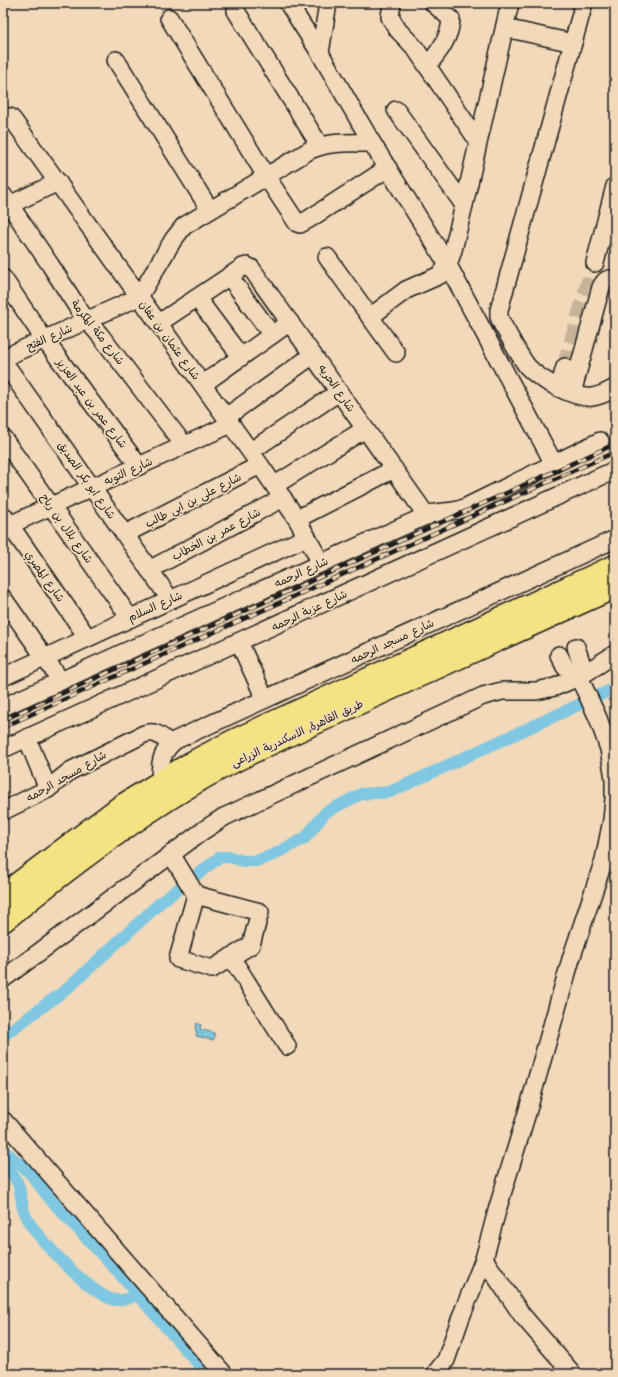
<svg xmlns="http://www.w3.org/2000/svg" width="618" height="1377" font-family="Kalam,'Playpen Sans Arabic',sans-serif">
  <style>
    .water { fill: url(#water-ripples); stroke: #588392 }
    .lines { fill: none; stroke-linecap: round; stroke-linejoin: round }
    .canal { stroke: #80c7e1; stroke-width: 12 }
    .minor-tunnel { stroke: #c6b39a; stroke-width: 17; stroke-dasharray: 17 8; stroke-linecap: butt }
    .minor-casing { stroke: #1c1c1c; stroke-width: 20 }
    .highway-casing { stroke: #1c1c1c; stroke-width: 25 }
    .minor { stroke: #f1d9b9; stroke-width: 17 }
    .highway { stroke: #f4e382; stroke-width: 22 }
    .rail-casing { stroke: #1c1c1c; stroke-width: 4.5 }
    .rail { stroke: #f1d9b9; stroke-width: 3; stroke-dasharray: 9; stroke-linecap: butt }
    .labels { text-anchor: middle; stroke-width: 3.5; stroke-linejoin: round; paint-order: stroke }
    .street-label { font-size: 11px; fill: #1c1c1c; stroke: #f1d9b9 }
  </style>
  <defs>
    <pattern id="water-ripples" width="26" height="14" patternUnits="userSpaceOnUse"><rect width="26" height="14" fill="#80c7e1"/><path d="M2 4q2-2 4 0t4 0M15 11q2-2 4 0t4 0" fill="none" stroke="#6eaac0"/></pattern>
  </defs>
  <rect width="100%" height="100%" fill="#f1d9b9"/>
  <filter id="ink" filterUnits="userSpaceOnUse"><feTurbulence type="fractalNoise" baseFrequency=".025" numOctaves="2"/><feDisplacementMap in="SourceGraphic" scale="8" xChannelSelector="R" yChannelSelector="G"/><feConvolveMatrix kernelMatrix="1 2 1 2 8 2 1 2 1" color-interpolation-filters="sRGB"/></filter>
  <g filter="url(#ink)">
    <polygon class="water" points="197,1023 201,1025 200,1029 214,1033 215,1037 213,1040 196,1036 197,1031 195,1030"/>
    <g class="lines">
      <g class="canal">
        <polyline points="3,1036 68,988 161,902 220,857 230,857 243,861 256,861 273,855 305,838 326,812 361,794 390,792 615,688"/>
        <polyline points="3,1157 7,1153 30,1173 50,1199 117,1271 207,1374"/>
        <path d="M3,1162c5,8 12,14 15,22 4,11 3,23 8,33 10,20 69,83 91,83 7,1 14,-3 20,-5"/>
      </g>
      <polyline class="minor-tunnel" points="565,367 595,263"/>
      <g class="minor-casing">
        <g id="minor">
          <polyline points="288,3 320,53 372,143 448,265 554,464"/>
          <polyline points="392,3 390,17 398,30 415,48 478,141"/>
          <path d="M584,3l-85,307v7l3,7c8,13 16,30 25,42 11,13 48,33 65,31 8,-1 16,-5 23,-9"/>
          <polyline points="236,11 320,146"/>
          <polyline points="169,18 266,176 297,223 300,224 309,219 388,168"/>
          <polyline points="505,28 573,43"/>
          <polyline points="320,53 328,3"/>
          <polyline points="116,60 210,210"/>
          <path d="M427,66c12,-14 23,-28 24,-47l-18,-16"/>
          <polyline points="396,110 464,205"/>
          <polyline points="3,117 10,117 13,120 260,465 297,519 321,563"/>
          <polyline points="3,195 51,266 83,316 100,335 184,445"/>
          <polyline points="3,208 58,182"/>
          <polyline points="327,257 396,353"/>
          <polyline points="595,263 615,186"/>
          <polyline points="229,276 272,335"/>
          <polyline points="3,278 44,339 139,466"/>
          <polyline points="197,298 241,357"/>
          <polyline points="370,317 406,290 440,275 448,265 453,250 464,205 510,3"/>
          <polyline points="159,323 243,267 247,266 251,268 427,516"/>
          <path d="M3,358l136,-61 34,-57 11,-14 126,-76c21,-9 39,-7 62,-7"/>
          <polyline points="3,361 170,599"/>
          <polyline points="203,384 290,322"/>
          <polyline points="559,388 565,367"/>
          <path d="M572,393l29,-106c4,-7 6,-9 14,-8"/>
          <polyline points="226,417 313,355"/>
          <polyline points="3,438 130,618"/>
          <polyline points="251,451 339,392"/>
          <polyline points="275,485 365,429"/>
          <polyline points="3,515 87,637"/>
          <polyline points="297,519 394,469"/>
          <polyline points="3,528 231,424"/>
          <polyline points="125,534 260,465"/>
          <polyline points="149,570 283,498"/>
          <polyline points="3,598 61,681"/>
          <polyline points="239,642 265,699"/>
          <polyline points="576,647 581,662 579,677"/>
          <polyline points="3,677 307,537"/>
          <path d="M3,707l427,-193c11,-3 23,-1 34,-6l136,-67"/>
          <polyline points="27,738 48,789"/>
          <polyline points="3,749 615,470"/>
          <path d="M161,781c-2,-17 0,-30 15,-41l439,-201"/>
          <path d="M3,811l45,-22 22,-18 74,-37c12,-4 18,3 26,10"/>
          <polyline points="171,854 196,895 260,912 251,945 212,969 178,959 196,895"/>
          <polyline points="231,957 287,1046"/>
          <polyline points="3,979 204,830 224,817 483,696 502,691 536,691 555,687 579,677 615,654"/>
          <polyline points="3,1120 224,1374"/>
          <polyline points="484,1259 522,1315 573,1374"/>
          <polyline points="435,1374 446,1360 461,1317 484,1259 498,1207 527,1113 571,959 604,860 612,820 614,799 614,778 609,749 598,718 579,677 565,667 559,655"/>
        </g>
      </g>
      <g class="highway-casing">
        <g id="highway">
          <polyline points="3,895 120,807 193,762 233,741 615,566"/>
          <path d="M3,921c61,-50 121,-96 188,-136 53,-32 112,-56 168,-82 85,-39 171,-78 256,-116"/>
        </g>
      </g>
      <use href="#minor" class="minor"/>
      <use href="#highway" class="highway"/>
      <g class="rail-casing">
        <g id="rail">
          <polyline points="3,720 615,444"/>
          <polyline points="3,727 615,452"/>
        </g>
      </g>
      <use href="#rail" class="rail"/>
    </g>
  </g>
  <g class="labels">
    <g class="street-label">
      <text transform="translate(98 332) rotate(52)" y="4">شارع مكة المكرمة</text>
      <text transform="translate(49 337) rotate(-24)" y="4">شارع الفتح</text>
      <text transform="translate(170 340) rotate(54)" y="4">شارع عثمان بن عفان</text>
      <text transform="translate(337 388) rotate(55)" y="4">شارع الحريه</text>
      <text transform="translate(92 403) rotate(53)" y="4">شارع عمر بن عبد العزيز</text>
      <text transform="translate(128 471) rotate(-24)" y="4">شارع التوبه</text>
      <text transform="translate(87 480) rotate(55)" y="4">شارع ابو بكر الصديق</text>
      <text transform="translate(193 500) rotate(-27)" y="4">شارع على بن ابى طالب</text>
      <text transform="translate(67 528) rotate(55)" y="4">شارع بلال بن رباح</text>
      <text transform="translate(216 534) rotate(-28)" y="4">شارع عمر بن الخطاب</text>
      <text transform="translate(301 572) rotate(-24)" y="4">شارع الرحمه</text>
      <text transform="translate(45 576) rotate(55)" y="4">شارع المصري</text>
      <text transform="translate(155 606) rotate(-24)" y="4">شارع السلام</text>
      <text transform="translate(309 610) rotate(-25)" y="4">شارع عزبة الرحمه</text>
      <text transform="translate(392 641) rotate(-25)" y="4">شارع مسجد الرحمه</text>
      <text transform="translate(297 733) rotate(-25)" y="4">طريق القاهرة, الاسكندرية الزراعى</text>
      <text transform="translate(66 776) rotate(-30)" y="4">شارع مسجد الرحمه</text>
    </g>
  </g>
  <rect width="618" height="1377" fill="none" stroke="#f1d9b9" stroke-width="16"/>
  <rect x="8" y="8" width="602" height="1361" fill="none" stroke="#1c1c1c" stroke-width="1.5" filter="url(#ink)"/>
</svg>
